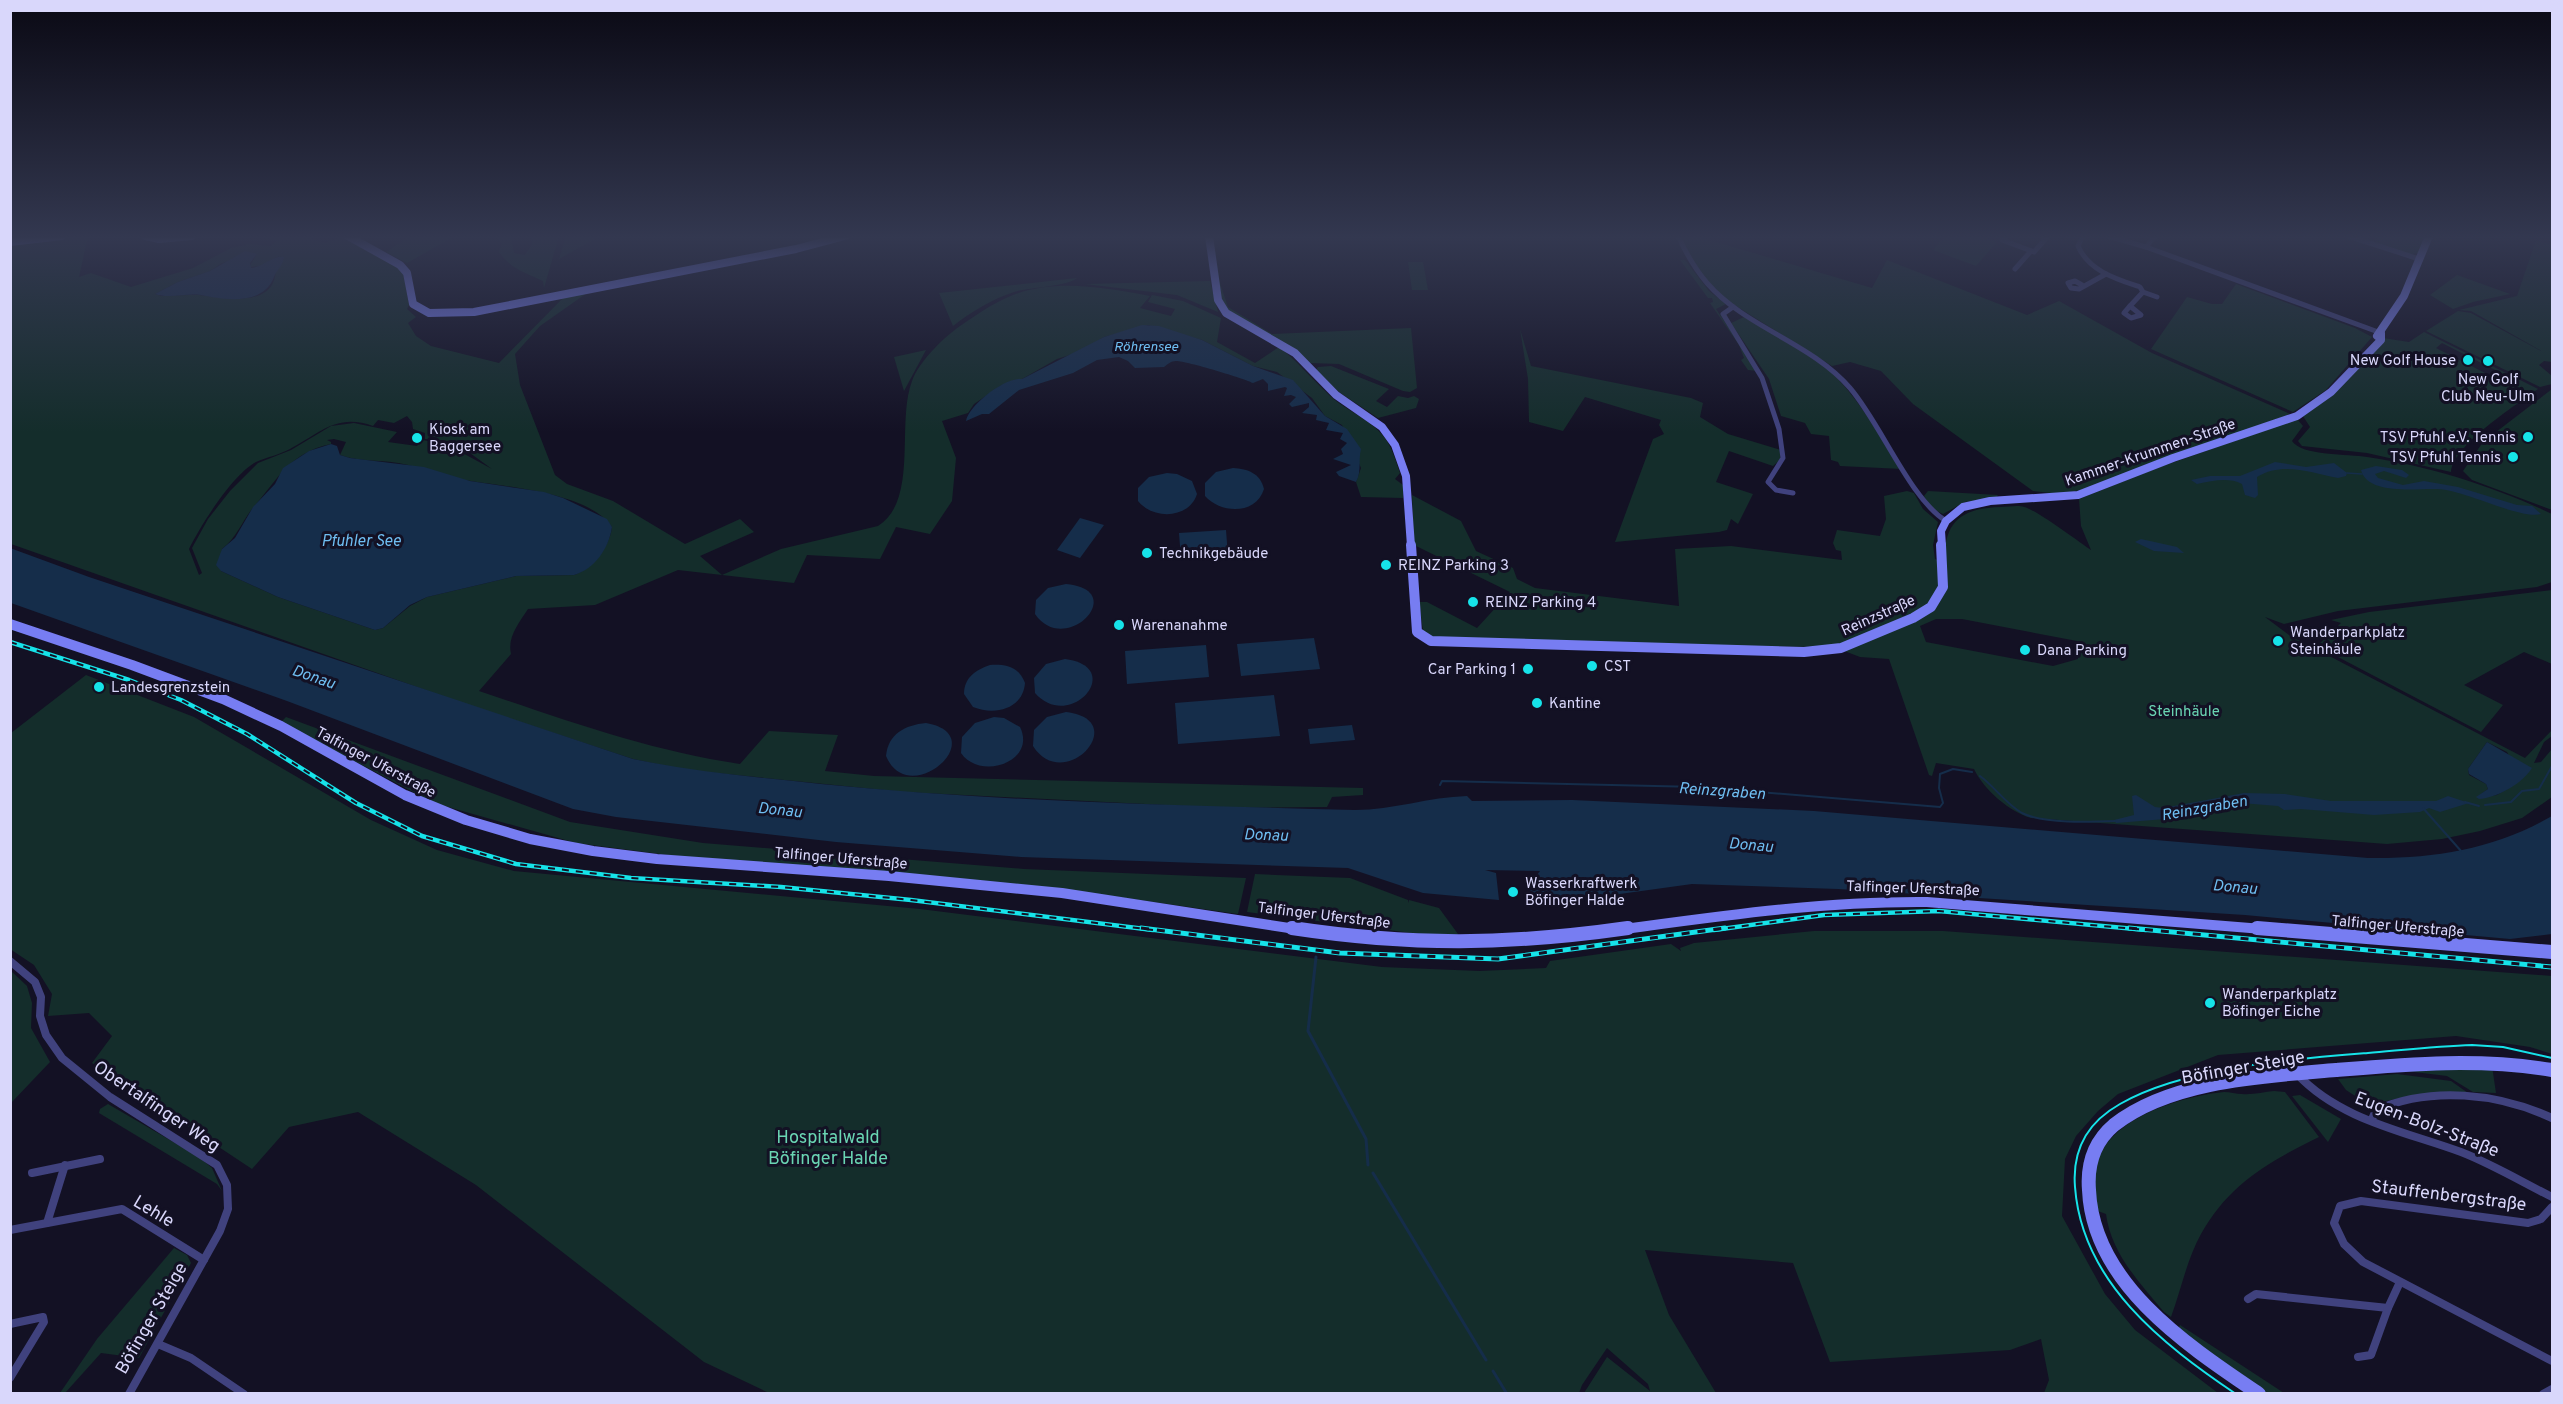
<svg xmlns="http://www.w3.org/2000/svg" width="2563" height="1404" font-family="Overpass,sans-serif">
  <style>
    .green { fill: #142d2b; fill-rule: evenodd }
    .water { fill: #152d4a }
    .lines { fill: none; stroke-linecap: round; stroke-linejoin: round }
    .stream-far2 { stroke: #152d4a; stroke-width: 1.5 }
    .stream-far1 { stroke: #152d4a; stroke-width: 2 }
    .stream { stroke: #152d4a; stroke-width: 3 }
    .street-far1 { stroke: #40427e; stroke-width: 5 }
    .street { stroke: #40427e; stroke-width: 8 }
    .secondary-far2 { stroke: #777df2; stroke-width: 8 }
    .secondary-far1 { stroke: #777df2; stroke-width: 10 }
    .secondary { stroke: #777df2; stroke-width: 14 }
    .tram { stroke: #16e3e9; stroke-width: 2 }
    .rail-far1-casing { stroke: #16e3e9; stroke-width: 4.5 }
    .rail-casing { stroke: #16e3e9; stroke-width: 5 }
    .rail-far1 { stroke: #131124; stroke-width: 2; stroke-dasharray: 7; stroke-linecap: butt }
    .rail { stroke: #131124; stroke-width: 3; stroke-dasharray: 8; stroke-linecap: butt }
    .poi-dot { fill: #16e3e9; stroke: #131124; stroke-width: 2 }
    .labels { text-anchor: middle; stroke-width: 6; stroke-linejoin: round; paint-order: stroke }
    .far-water-label { font-size: 14px; font-style: italic; fill: #6fbef2; stroke: #131124 }
    .poi-label { font-size: 15px; fill: #d9d7fb; stroke: #131124; text-anchor: start }
    .street-label { font-size: 15px; fill: #d9d7fb; stroke: #131124 }
    .park-label { font-size: 15px; fill: #6ad5b3; stroke: #131124 }
    .water-label { font-size: 16px; font-style: italic; fill: #6fbef2; stroke: #131124 }
    .near-street-label { font-size: 18px; fill: #d9d7fb; stroke: #131124 }
    .near-park-label { font-size: 18px; fill: #6ad5b3; stroke: #131124 }
  </style>
  <rect width="100%" height="100%" fill="#131124"/>
  <g class="green">
    <path d="M73,236h15l-9,41 12,-4 40,14 62,-19 38,-20 19,-4 21,2 7,-6 -27,-4h50l24,7 19,-7 59,35 6,34 -2,4 9,8 -8,6 8,13 15,10 68,17 64,-65 24,-5 -47,33 -25,28 5,31 35,90 12,9 46,17 72,43 55,-25 14,13 -54,24 22,19 59,-26 97,-23c41,-26 18,-103 34,-145 7,-20 34,-46 51,-57 12,-8 23,-16 35,-22 47,-26 102,-15 152,-6l-10,12 31,8 4,-7 -27,-7 4,-7 31,6 38,17 -4,24 38,21 24,-16c19,15 30,29 47,45 17,18 44,26 59,46 7,10 11,23 15,35l-5,6 8,6v13l-42,-1 -5,-15 5,-14 -19,-43 -17,-9 -13,-18 -35,-26 -24,-6 -51,-26 -54,-15 -44,12 -25,15 -22,7 -35,20 -20,6 -28,19 -6,9 -26,8 14,37 -4,43 -22,33 -34,-7 -16,32 -73,-4 -13,28 -116,-13 -83,35 -67,4c-9,14 -21,28 -17,45l-32,37c86,29 171,60 261,73l29,-33 69,4 -13,36 49,5 489,12v7l-31,2 -5,10 -102,1 -321,-16 -218,-22 -53,-11 -165,-54 -457,-161 -1,-300zM257,254l-8,13 12,-1 18,-10c-2,8 -3,20 -6,27 -12,24 -55,14 -74,12 -13,0 -26,0 -38,1l-6,-2 23,-12 32,-11 12,-8zM407,416l5,6 1,7 12,4v6l22,2 16,7 29,21 -46,-25 -24,-4 -5,6 -29,-4 9,-10 -43,-9 -23,3 -40,24 -33,13 -28,28 -22,28 -16,29 10,25 -3,2 -10,-26c12,-24 43,-74 67,-87 11,-5 23,-7 34,-13 30,-16 47,-36 83,-23l5,-6 16,3zM334,439l12,3 -6,13c22,8 46,4 68,10 21,5 42,13 63,16 37,6 118,12 141,46 -2,19 -20,42 -38,48l-58,1 -89,21 -17,9 -27,22 -8,2 -97,-33 -57,-26 1,-22c15,-12 19,-26 30,-40 25,-28 36,-56 79,-65v-2l-4,-2z"/>
    <polygon points="410,236 455,236 407,263 386,252"/>
    <path d="M496,236h15l3,17 11,2 7,-11 -1,-8h28l-15,52 -1,-7c-18,-9 -31,-11 -44,-29l3,-9z"/>
    <polygon points="566,236 600,236 559,259"/>
    <polygon points="1680,236 1696,236 1872,288 1887,260 2027,315 2059,301 2152,353 2290,414 2086,489 2059,494 2033,491 1913,404 1881,371 1850,362 1832,366 1728,301 1698,271"/>
    <polygon points="1945,236 1981,236 1997,242 1976,266 1933,250"/>
    <polygon points="2380,236 2425,236 2418,253 2411,254 2375,243"/>
    <polygon points="1213,237 1220,283 1228,307 1272,334 1411,328 1417,388 1410,392 1403,391 1339,364 1310,363 1230,312 1221,299"/>
    <polygon points="2536,240 2552,245 2552,362 2544,361 2539,365 2552,376 2552,384 2540,387 2426,331 2458,311 2471,313 2545,353 2471,311 2459,310 2517,296"/>
    <polygon points="1680,260 1685,260 1709,291 1726,304 1716,309 1758,371 1748,370 1741,360 1744,358 1739,345 1710,303 1713,302 1712,298 1708,298"/>
    <polygon points="1408,262 1423,262 1428,290 1412,290"/>
    <polygon points="2457,275 2510,294 2473,302 2453,309 2430,295"/>
    <path d="M1077,278c-10,9 -48,9 -63,14 -22,7 -43,20 -61,34l-14,-33z"/>
    <polygon points="1210,281 1218,312 1177,295 1085,284"/>
    <polygon points="2236,284 2355,328 2372,337 2326,390 2293,412 2151,349 2187,297 2212,304 2222,304"/>
    <path d="M1744,317c31,18 68,35 93,61 26,27 44,61 65,91l-62,-3 -2,-4 -7,-2 -2,-24 -18,-2 -6,-11 -24,-7 -12,-37 -38,-56z"/>
    <polygon points="1520,329 1531,366 1691,398 1703,403 1700,417 1728,434 1781,450 1780,460 1773,466 1729,451 1716,482 1753,494 1738,524 1731,519 1727,530 1719,532 1615,542 1653,439 1664,434 1659,425 1661,420 1585,397 1563,431 1529,422 1528,379"/>
    <path d="M2424,332l114,57c-22,16 -85,56 -87,83l-84,-19 -65,-7 -4,-5 12,-14 -7,-11 31,-22 49,-56 26,4zM2442,343l57,29v1l-6,4 -57,-29z"/>
    <polygon points="926,350 904,391 894,357"/>
    <polygon points="1331,366 1389,389 1376,401 1387,407 1398,396 1408,398 1414,396 1419,399 1416,408 1378,418 1339,392 1316,370 1318,367"/>
    <polygon points="2552,389 2552,510 2472,480 2463,471 2483,442"/>
    <path d="M2297,419l6,7 -11,15c9,15 57,13 75,16 63,9 128,30 185,57v68l-15,5 -199,24 -54,13 -19,-7 24,18 236,123 27,-28v6l-8,6 -10,21 7,-1 11,-13v48l-30,21 -42,13 -38,8 -55,5 -356,-26c-21,-6 -47,-28 -57,-49l-38,-6 -4,13 -3,-1 -40,-116 -29,-2 -26,-10 -149,-1 -252,-8 -10,-7 -4,-29h8l50,26 33,-36 -96,-47 -2,-50 49,26 15,30 37,17 4,11 18,9 144,18 -4,-57 56,-3 111,14 -1,-9 -5,-1 -3,-7 4,-13 43,6 6,-17 -2,-23 23,-5 7,2 9,16 15,13 -5,23 2,14 10,4c-2,-41 16,-55 56,-56 7,0 17,-2 23,0 11,2 55,35 67,43l-10,-24 -2,-27 81,-32zM1936,619h26l115,22 1,18 -25,7 -127,-24 -6,-16zM2487,742l20,10 15,27 -25,16 -20,2 11,-8 -2,-5 -17,-9 -1,-6z"/>
    <polygon points="1928,491 1998,495 1996,498 1965,502 1943,514 1931,508 1924,496"/>
    <polygon points="2552,590 2552,664 2524,652 2464,685 2503,705 2481,732 2317,646 2341,623 2331,620 2369,612"/>
    <polygon points="86,675 194,717 371,820 437,850 514,871 920,909 1382,967 1479,971 1546,968 1550,961 1671,944 1681,951 1680,948 1694,943 1814,931 1943,931 2552,976 2552,1054 2530,1047 2456,1036 2218,1055 2118,1094 2098,1111 2076,1136 2065,1159 2062,1216 2105,1294 2135,1330 2218,1393 2044,1393 2049,1380 2041,1339 2010,1350 1830,1362 1793,1263 1645,1250 1669,1315 1716,1393 1584,1393 1607,1357 1650,1391 1648,1384 1607,1348 1582,1385 1579,1393 769,1393 704,1362 476,1185 358,1112 289,1127 252,1169 92,1063 112,1036 89,1013 48,1016 52,994 34,965 10,949 11,733"/>
    <polygon points="286,717 570,822 703,843 1024,869 1246,878 1238,914 1062,889 691,858 576,843 434,803 281,722"/>
    <polygon points="1255,874 1350,878 1408,900 1409,903 1409,900 1439,908 1458,934 1459,939 1247,912"/>
    <polygon points="10,970 27,986 32,1003 31,1028 50,1062 11,1103"/>
    <polygon points="2492,1066 2496,1093 2473,1092 2447,1076 2406,1071"/>
    <path d="M2397,1074l54,7 17,12c-34,0 -65,3 -99,12l-23,-15 -8,-11z"/>
    <path d="M2274,1091l11,1 34,45c-51,25 -90,47 -118,97 -14,25 -20,56 -30,83l-7,-5c-25,-30 -53,-59 -58,-98l-11,-4c-1,-14 -2,-32 2,-46 11,-46 86,-68 127,-72 6,0 12,2 18,2 10,1 22,-2 32,-3z"/>
    <polygon points="2300,1095 2341,1119 2328,1142 2292,1096"/>
    <polygon points="108,1104 199,1157 212,1168 222,1191 217,1184 99,1113 100,1109"/>
    <polygon points="174,1248 187,1255 191,1263 139,1358 101,1353 65,1393 60,1393 97,1339"/>
    <polygon points="2180,1325 2284,1393 2267,1393 2214,1358 2178,1329"/>
  </g>
  <g class="water">
    <path d="M245,251l12,3 -7,9 1,5c12,-1 23,-13 33,-11 -1,9 -7,12 -10,20 -11,29 -49,23 -73,18 -15,-2 -32,4 -46,-1l23,-12 32,-11z"/>
    <path d="M1142,325l17,1 43,14 51,26 40,14 32,36 22,13 14,20c-3,12 1,22 -5,33l-17,-6 -3,-4 15,-7 -18,-6 10,-5 -2,-5 6,-6 -7,-4 3,-6 -17,-3 3,-7 -13,-3 1,-5 -15,-2 7,-6v-4l-17,4 -3,-3 7,-7 -5,-2 -7,1 3,-8 -2,-1 -17,4v-7l-5,-5 -10,4c-7,-4 -70,-23 -77,-22 -5,0 -8,3 -12,6l-29,1 -7,-7 -9,-4 -22,3 -24,13 -54,17 -30,24h-7l-16,7c3,-16 39,-44 56,-42l82,-42z"/>
    <path d="M331,444l6,2 3,9 10,3 74,9 46,14 74,11 19,6 44,21 5,8c-3,21 -17,42 -38,48l-58,1 -89,21 -17,8 -27,23 -8,2 -97,-33 -57,-26 -5,-6 6,-16 13,-11 18,-31 22,-23 8,-16 26,-17z"/>
    <path d="M2275,462l31,5 28,-4 13,10 -1,3 -8,2c-27,-5 -55,-17 -81,-1l1,18 -3,3 -10,-3 -3,-11c-14,-7 -29,-3 -45,0l-6,-4 19,-4h30z"/>
    <path d="M2376,466l26,4 7,5 -3,3 -22,-7 -9,3 3,4 25,7 21,-4 34,6 59,18 15,1 9,8c-21,6 -75,-24 -104,-25 -19,-1 -69,7 -76,-19z"/>
    <path d="M1233,468c15,1 27,5 31,21 -8,26 -43,25 -59,7v-13l11,-11z"/>
    <path d="M1167,473l10,1 15,7 5,13c-8,25 -44,26 -59,7v-13l11,-11z"/>
    <polygon points="1080,518 1104,525 1080,558 1057,550"/>
    <polygon points="1226,530 1228,556 1181,559 1179,533"/>
    <polygon points="2141,539 2177,547 2184,553 2154,551 2135,542"/>
    <path d="M10,548l79,29 544,182c62,13 125,18 188,25 178,18 356,21 534,26 38,0 74,-13 112,-14l5,5 100,-1 242,11 554,47c66,1 127,-9 184,-42v118l-42,5 -265,-24 -407,-26 -146,-5 -130,18h-32l-1,-27h8l3,-4 -55,-1 11,3 3,27 -76,-7 -75,-25 -327,-11 -185,-15 -220,-25 -43,-8 -286,-108 -276,-98z"/>
    <path d="M1066,584c65,6 -1,74 -31,30l1,-14 12,-12z"/>
    <polygon points="1314,638 1320,669 1241,676 1237,644"/>
    <polygon points="1206,645 1209,677 1127,684 1125,651"/>
    <path d="M1065,659c62,8 5,74 -30,34l-1,-15 12,-14z"/>
    <path d="M990,665c16,-1 29,2 35,18 -2,26 -30,33 -52,24l-9,-13c0,-16 11,-24 26,-29z"/>
    <polygon points="1274,695 1280,736 1178,744 1175,703"/>
    <path d="M1066,712c67,8 -2,83 -33,34l1,-16 13,-13z"/>
    <path d="M994,717l10,1 16,9c17,35 -40,54 -59,26l1,-16 13,-14z"/>
    <path d="M926,723c68,12 -17,88 -40,33 2,-22 19,-31 40,-33z"/>
    <polygon points="1352,725 1355,740 1310,744 1308,729"/>
    <path d="M2487,742l45,26c-9,15 -35,30 -53,31l-3,-2 12,-8 -2,-5 -17,-10 -1,-5z"/>
    <polygon points="2244,793 2285,794 2331,801 2436,801 2448,796 2469,803 2440,812 2429,808 2420,812 2374,815 2301,809 2284,810 2278,806 2241,803 2181,813 2178,818 2116,823 2114,820 2134,815 2132,796 2136,795 2155,807 2163,808"/>
  </g>
  <g class="lines">
    <polyline class="stream-far2" points="2347,473 2362,474"/>
    <g class="stream-far1">
      <path d="M1980,776c15,11 26,28 42,37 21,11 69,9 93,8"/>
      <polyline points="1440,785 1442,781 1699,787 1940,807 1943,803 1939,788 1940,774 1953,769 1972,772"/>
      <polyline points="2465,802 2479,806"/>
      <polyline points="2485,805 2511,802 2522,791 2539,789 2552,766"/>
      <polyline points="2423,808 2461,851"/>
    </g>
    <g class="stream">
      <polyline points="1316,957 1308,1031 1366,1139 1368,1165"/>
      <polyline points="1373,1173 1486,1360"/>
      <polyline points="1493,1371 1507,1394"/>
    </g>
    <g class="street-far1">
      <path d="M1678,236c8,17 16,32 29,47 39,45 103,59 143,105 31,36 60,111 96,133"/>
      <polyline points="2005,236 2002,240 2034,252 2048,236"/>
      <path d="M2083,236l-5,10c11,25 38,33 62,41l3,5 -13,14"/>
      <polyline points="2108,236 2146,247 2381,333"/>
      <polyline points="2348,236 2419,259"/>
      <polyline points="2146,247 2155,236"/>
      <polyline points="2015,269 2031,251"/>
      <polyline points="2082,285 2075,281 2068,283 2071,288 2079,289 2106,274"/>
      <polyline points="2143,292 2157,297"/>
      <polygon points="2130,306 2141,315 2131,318 2124,313"/>
      <polyline points="1733,307 1723,314 1762,378 1779,429 1783,458 1768,482 1776,490 1793,493"/>
    </g>
    <g class="street">
      <polyline points="10,961 35,982 41,997 40,1016 46,1035 62,1058 110,1097 217,1165 227,1185 228,1209 220,1231 129,1394"/>
      <path d="M2297,1074c43,46 107,57 164,78 31,12 61,30 91,45"/>
      <path d="M2372,1119l4,-9c55,-24 122,-17 176,8"/>
      <polyline points="32,1173 100,1159"/>
      <polyline points="2552,1207 2541,1219 2528,1223 2361,1201 2340,1206 2334,1223 2344,1244 2363,1262 2552,1361"/>
      <polyline points="47,1223 65,1165"/>
      <polyline points="10,1230 122,1209 204,1260"/>
      <polyline points="2248,1299 2256,1294 2388,1308 2400,1282"/>
      <polyline points="10,1324 43,1317 44,1322 10,1378"/>
      <polyline points="158,1344 191,1358 244,1394"/>
      <polyline points="2358,1357 2371,1355 2388,1308"/>
      <polyline points="2543,1394 2552,1389"/>
    </g>
    <g class="secondary-far2">
      <polyline points="145,236 159,239 192,236"/>
      <polyline points="348,236 400,265 407,273 413,304 429,313 474,312 796,249 845,236"/>
      <polyline points="1209,236 1218,300 1226,313 1295,353 1336,395 1382,427 1395,445 1406,476 1411,546"/>
      <polyline points="10,242 62,236"/>
      <polyline points="2377,336 2404,296 2429,236"/>
      <polyline points="1942,546 1941,531 1946,521 1963,507 1990,501 2078,495 2173,458 2297,416 2331,392 2381,340 2381,333"/>
    </g>
    <g class="secondary-far1">
      <polyline points="1411,545 1417,632 1431,641 1804,652 1841,648 1913,618 1931,607 1943,587 1941,545"/>
      <polyline points="10,624 132,665 223,699 281,726 405,795 466,820 530,839 593,851 657,859 889,876 1062,893 1302,930"/>
      <path d="M1617,930c104,-14 205,-29 310,-28l348,28"/>
    </g>
    <g class="secondary">
      <path d="M1292,928c119,18 217,17 336,0"/>
      <polyline points="2257,928 2552,952"/>
      <path d="M2259,1394c-71,-48 -166,-110 -170,-204 -2,-25 5,-48 25,-65 57,-45 152,-49 222,-55 73,-6 143,-12 216,0"/>
    </g>
    <path class="tram" d="M2236,1394c-74,-50 -154,-112 -161,-207 -3,-37 13,-65 45,-83 65,-37 173,-45 248,-51 35,-3 70,-7 104,-8l31,2 49,11"/>
    <g class="rail-far1-casing">
      <g id="rail-far1">
        <polyline points="10,642 129,680 181,700 247,734 356,803 422,836 516,864 631,878 781,887 911,900 1153,930"/>
        <polyline points="1714,930 1824,915 1939,911 2146,930"/>
      </g>
    </g>
    <g class="rail-casing">
      <g id="rail">
        <polyline points="1141,928 1340,953 1498,959 1725,928"/>
        <polyline points="2129,928 2552,967"/>
      </g>
    </g>
    <use href="#rail-far1" class="rail-far1"/>
    <use href="#rail" class="rail"/>
  </g>
  <linearGradient id="sky" x2="0" y2="1"><stop stop-color="#0a0914"/><stop offset="0.55" stop-color="#333850"/><stop offset="1" stop-color="#333850" stop-opacity="0"/></linearGradient>
  <rect width="2563" height="432" fill="url(#sky)"/>
  <g class="poi-dot">
    <circle cx="2468" cy="360" r="6"/>
    <circle cx="2488" cy="361" r="6"/>
    <circle cx="2528" cy="437" r="6"/>
    <circle cx="417" cy="438" r="6"/>
    <circle cx="2513" cy="457" r="6"/>
    <circle cx="1147" cy="553" r="6"/>
    <circle cx="1386" cy="565" r="6"/>
    <circle cx="1473" cy="602" r="6"/>
    <circle cx="1119" cy="625" r="6"/>
    <circle cx="2278" cy="641" r="6"/>
    <circle cx="2025" cy="650" r="6"/>
    <circle cx="1592" cy="666" r="6"/>
    <circle cx="1528" cy="669" r="6"/>
    <circle cx="99" cy="687" r="6"/>
    <circle cx="1537" cy="703" r="6"/>
    <circle cx="1513" cy="892" r="6"/>
    <circle cx="2210" cy="1003" r="6"/>
  </g>
  <g class="labels">
    <g class="far-water-label">
      <text x="1146" y="351">Röhrensee</text>
    </g>
    <g class="poi-label">
      <text x="2456" y="365" text-anchor="end">New Golf House</text>
      <text x="2488" y="384" text-anchor="middle">New Golf<tspan x="2488" dy="17">Club Neu-Ulm</tspan></text>
      <text x="429" y="434">Kiosk am<tspan x="429" dy="17">Baggersee</tspan></text>
      <text x="2516" y="442" text-anchor="end">TSV Pfuhl e.V. Tennis</text>
      <text x="2501" y="462" text-anchor="end">TSV Pfuhl Tennis</text>
      <text x="1159" y="558">Technikgebäude</text>
      <text x="1398" y="570">REINZ Parking 3</text>
      <text x="1485" y="607">REINZ Parking 4</text>
      <text x="1131" y="630">Warenanahme</text>
      <text x="2290" y="637">Wanderparkplatz<tspan x="2290" dy="17">Steinhäule</tspan></text>
      <text x="2037" y="655">Dana Parking</text>
      <text x="1604" y="671">CST</text>
      <text x="1516" y="674" text-anchor="end">Car Parking 1</text>
      <text x="111" y="692">Landesgrenzstein</text>
      <text x="1549" y="708">Kantine</text>
      <text x="1525" y="888">Wasserkraftwerk<tspan x="1525" dy="17">Böfinger Halde</tspan></text>
      <text x="2222" y="999">Wanderparkplatz<tspan x="2222" dy="17">Böfinger Eiche</tspan></text>
    </g>
    <g class="street-label">
      <text transform="translate(2150 452) rotate(-19)" y="5">Kammer-Krummen-Straße</text>
      <text transform="translate(1878 615) rotate(-24)" y="5">Reinzstraße</text>
      <text transform="translate(376 762) rotate(28)" y="5">Talfinger Uferstraße</text>
      <text transform="translate(841 858) rotate(5)" y="5">Talfinger Uferstraße</text>
      <text transform="translate(1913 888) rotate(2)" y="5">Talfinger Uferstraße</text>
      <text transform="translate(1324 915) rotate(7)" y="5">Talfinger Uferstraße</text>
      <text transform="translate(2398 926) rotate(5)" y="5">Talfinger Uferstraße</text>
    </g>
    <g class="park-label">
      <text x="2184" y="716">Steinhäule</text>
    </g>
    <g class="water-label">
      <text x="361" y="546">Pfuhler See</text>
      <text transform="translate(314 676) rotate(19)" y="6">Donau</text>
      <text transform="translate(1722 790) rotate(4)" y="6">Reinzgraben</text>
      <text transform="translate(2204 807) rotate(-10)" y="6">Reinzgraben</text>
      <text transform="translate(780 809) rotate(6)" y="6">Donau</text>
      <text transform="translate(1266 834) rotate(2)" y="6">Donau</text>
      <text transform="translate(1751 844) rotate(5)" y="6">Donau</text>
      <text transform="translate(2235 886) rotate(5)" y="6">Donau</text>
    </g>
    <g class="near-street-label">
      <text transform="translate(2243 1067) rotate(-10)" y="6">Böfinger Steige</text>
      <text transform="translate(157 1106) rotate(34)" y="6">Obertalfinger Weg</text>
      <text transform="translate(2427 1124) rotate(21)" y="6">Eugen-Bolz-Straße</text>
      <text transform="translate(2449 1195) rotate(7)" y="6">Stauffenbergstraße</text>
      <text transform="translate(154 1211) rotate(31)" y="6">Lehle</text>
      <text transform="translate(151 1318) rotate(-60)" y="6">Böfinger Steige</text>
    </g>
    <g class="near-park-label">
      <text x="828" y="1143">Hospitalwald<tspan x="828" dy="21">Böfinger Halde</tspan></text>
    </g>
  </g>
  <rect width="2563" height="1404" fill="none" stroke="#d9d7fb" stroke-width="24"/>
</svg>
